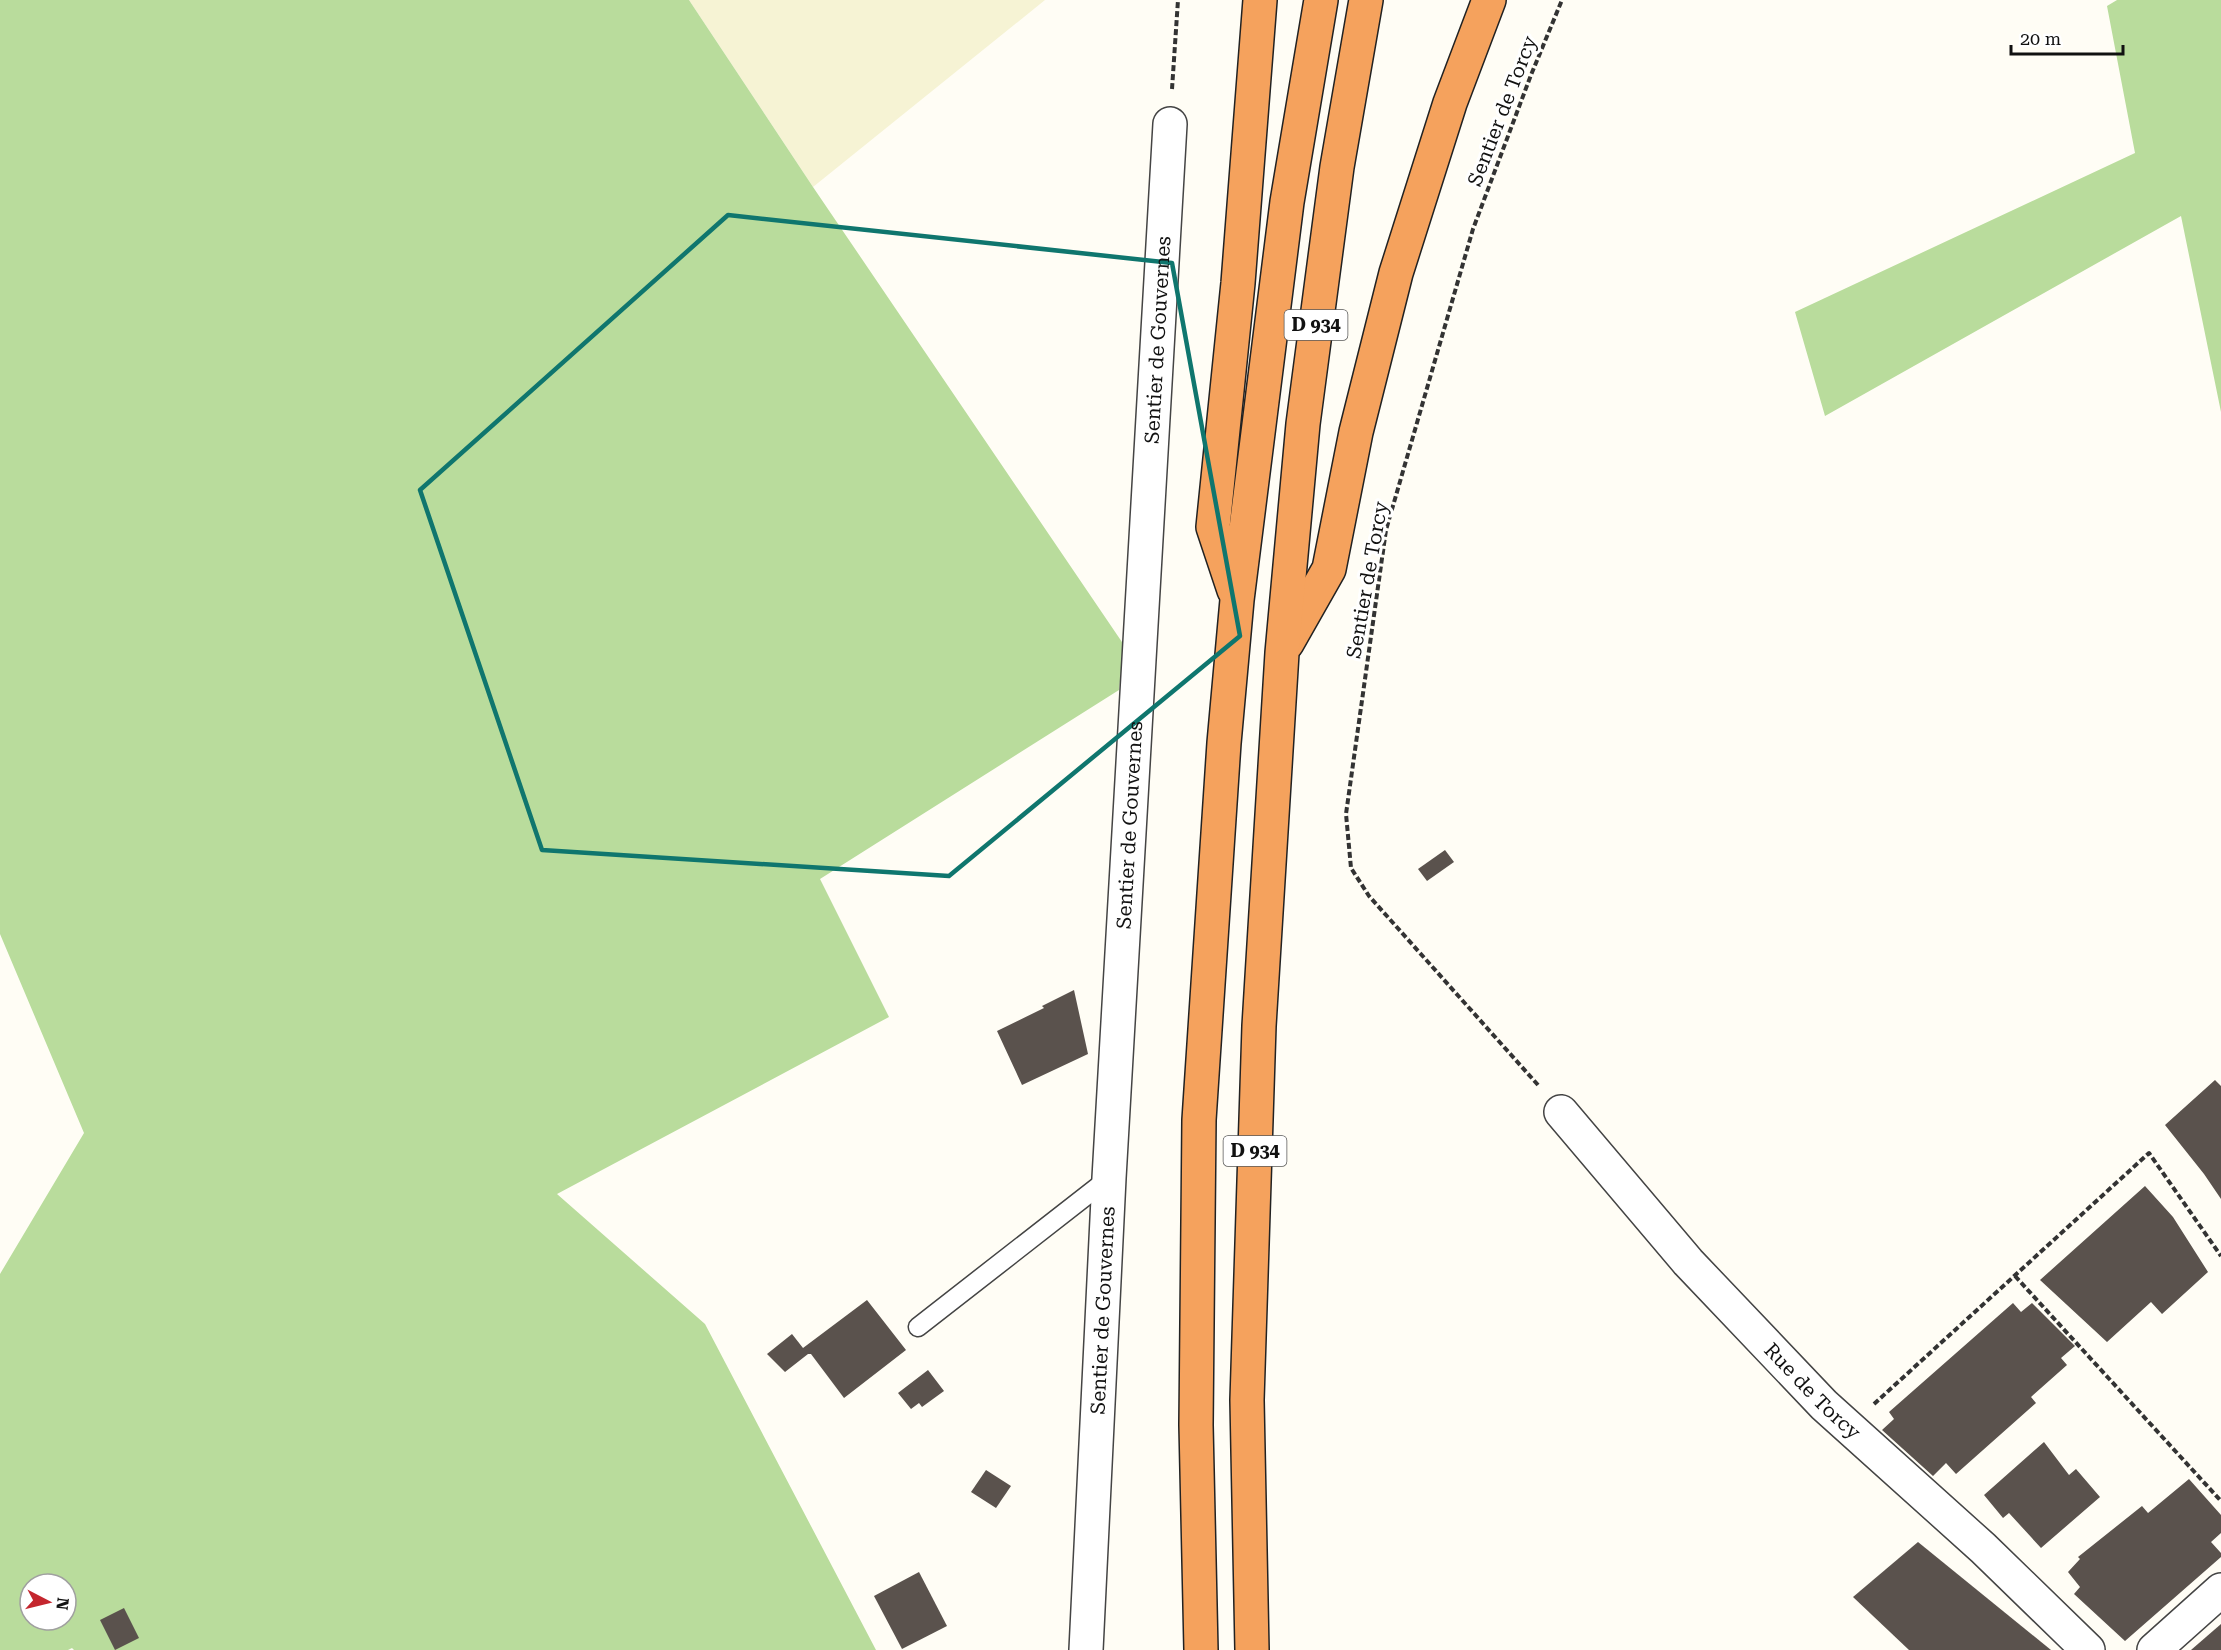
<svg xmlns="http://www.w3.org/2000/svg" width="2221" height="1650" font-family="'Roboto Serif',serif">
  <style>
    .farmland { fill: #f6f3d4 }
    .forest { fill: #b9dc9c; fill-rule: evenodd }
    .building { fill: #5a524d }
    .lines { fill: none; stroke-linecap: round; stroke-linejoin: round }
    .lane-casing { stroke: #444; stroke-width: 21 }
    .street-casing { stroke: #444; stroke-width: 36 }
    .highway-casing { stroke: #222; stroke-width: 36 }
    .path { stroke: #333; stroke-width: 4; stroke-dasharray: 6 3; stroke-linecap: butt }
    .lane { stroke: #fff; stroke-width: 18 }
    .street { stroke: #fff; stroke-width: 33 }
    .highway { stroke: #f5a25d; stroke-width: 33 }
    .marked { fill: none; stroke: #0f766e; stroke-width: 4.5; stroke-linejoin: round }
    .labels { text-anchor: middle; stroke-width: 6; stroke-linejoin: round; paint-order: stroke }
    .shield { fill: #fff; stroke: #585858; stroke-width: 1.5 }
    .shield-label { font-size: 18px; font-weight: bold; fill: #111 }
    .street-label { font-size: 20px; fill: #111; stroke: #fff }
  </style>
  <rect width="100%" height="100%" fill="#fffdf5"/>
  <polygon class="farmland" points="689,0 1045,0 813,187"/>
  <g class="forest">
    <path d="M0,0h689l124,187 311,458 -5,45 -299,189 69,138 -332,177 148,130 171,326h-802l-2,-2 -4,2h-68v-376l84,-141 -84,-199zM30,1584h36v36h-36z"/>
    <polygon points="2117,0 2221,0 2221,412 2181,216 1825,416 1795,312 2135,153 2107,6"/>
  </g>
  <g class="building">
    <polygon points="1445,850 1454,862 1427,881 1418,869"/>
    <polygon points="1074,990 1088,1054 1022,1085 997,1031 1044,1008 1042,1006"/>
    <polygon points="2215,1080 2221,1086 2221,1199 2204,1174 2165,1125"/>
    <polygon points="2145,1186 2173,1217 2208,1272 2162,1314 2151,1302 2107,1342 2040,1280"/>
    <polygon points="867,1300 906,1350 844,1398 811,1354 808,1354 785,1372 767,1354 792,1334 803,1348"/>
    <polygon points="2013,1303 2021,1312 2032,1303 2075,1346 2061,1358 2067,1365 2031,1397 2036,1403 1956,1474 1946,1463 1933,1476 1882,1430 1894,1419 1889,1412"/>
    <polygon points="928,1370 944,1391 922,1407 919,1403 911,1409 898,1393"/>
    <polygon points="2044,1442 2069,1475 2076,1469 2100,1497 2041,1548 2009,1513 2003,1518 1984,1495"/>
    <polygon points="986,1470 1011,1486 996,1508 971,1492"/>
    <polygon points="2189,1479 2221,1515 2221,1533 2211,1542 2221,1553 2221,1557 2125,1641 2074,1594 2080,1587 2068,1572 2080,1559 2078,1557 2142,1506 2148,1513"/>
    <polygon points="1918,1542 2051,1650 1909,1650 1853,1597"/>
    <polygon points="919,1572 947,1626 902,1649 874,1596"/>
    <polygon points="124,1608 139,1638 115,1650 100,1620"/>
    <polygon points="2221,1624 2221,1650 2191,1650"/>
  </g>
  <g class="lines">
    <g class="lane-casing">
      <polyline id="lane" points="918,1327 1109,1178"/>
    </g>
    <g class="street-casing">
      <g id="street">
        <path id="s1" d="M1561,1112l127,150 136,143 159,143 105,102"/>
        <path id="s2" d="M1086,1650l23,-472 61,-1054"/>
        <polyline points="2154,1650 2221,1590"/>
      </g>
    </g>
    <g class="highway-casing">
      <g id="highway">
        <polyline points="1234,590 1213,527 1238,283 1260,0"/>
        <polyline points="1287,643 1329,569 1356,432 1396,273 1450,103 1489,0"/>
        <polyline points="1201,1650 1196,1425 1199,1120 1224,743 1237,600 1287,202 1321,0"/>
        <polyline points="1252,1650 1247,1400 1259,1026 1282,653 1303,424 1337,167 1366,0"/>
      </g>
    </g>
    <g class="path">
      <polyline points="1172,89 1178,0"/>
      <polyline points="1538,1085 1369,896 1351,868 1346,814 1386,530 1473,229 1531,75 1562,0"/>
      <polyline points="2015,1276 2221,1501"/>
      <polyline points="1874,1404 2149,1153 2221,1256"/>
    </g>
    <use href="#lane" class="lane"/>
    <use href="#street" class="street"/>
    <use href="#highway" class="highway"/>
  </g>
  <path class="marked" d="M728,215l444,48 68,373 -291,240 -407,-26 -122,-360z"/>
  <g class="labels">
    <g class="shield">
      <rect x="1284.5" y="310" width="63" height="30" rx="4.5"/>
      <rect x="1223.5" y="1136" width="63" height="30" rx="4.5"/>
    </g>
    <g class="shield-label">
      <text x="1316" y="331">D 934</text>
      <text x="1255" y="1157">D 934</text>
    </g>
    <g class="street-label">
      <text transform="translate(1502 111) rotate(-69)" y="7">Sentier de Torcy</text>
      <text dy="7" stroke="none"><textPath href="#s2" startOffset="1312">Sentier de Gouvernes</textPath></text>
      <text transform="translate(1367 580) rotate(-80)" y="7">Sentier de Torcy</text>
      <text dy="7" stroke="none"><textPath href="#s2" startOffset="826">Sentier de Gouvernes</textPath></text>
      <text dy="7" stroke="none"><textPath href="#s2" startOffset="340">Sentier de Gouvernes</textPath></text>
      <text dy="7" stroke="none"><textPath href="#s1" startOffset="376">Rue de Torcy</textPath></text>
    </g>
  </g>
  <g transform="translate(48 1602) rotate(97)"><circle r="28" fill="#ffffff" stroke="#a0a0a0" stroke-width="1.5"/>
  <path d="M0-4.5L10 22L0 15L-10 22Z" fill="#c4262e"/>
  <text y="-9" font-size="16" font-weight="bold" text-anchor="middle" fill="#111111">N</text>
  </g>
  <path d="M2011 45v9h112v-9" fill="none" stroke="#111111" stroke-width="3"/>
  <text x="2020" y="45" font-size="18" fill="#111111" stroke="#ffffff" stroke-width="4.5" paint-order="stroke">20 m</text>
</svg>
